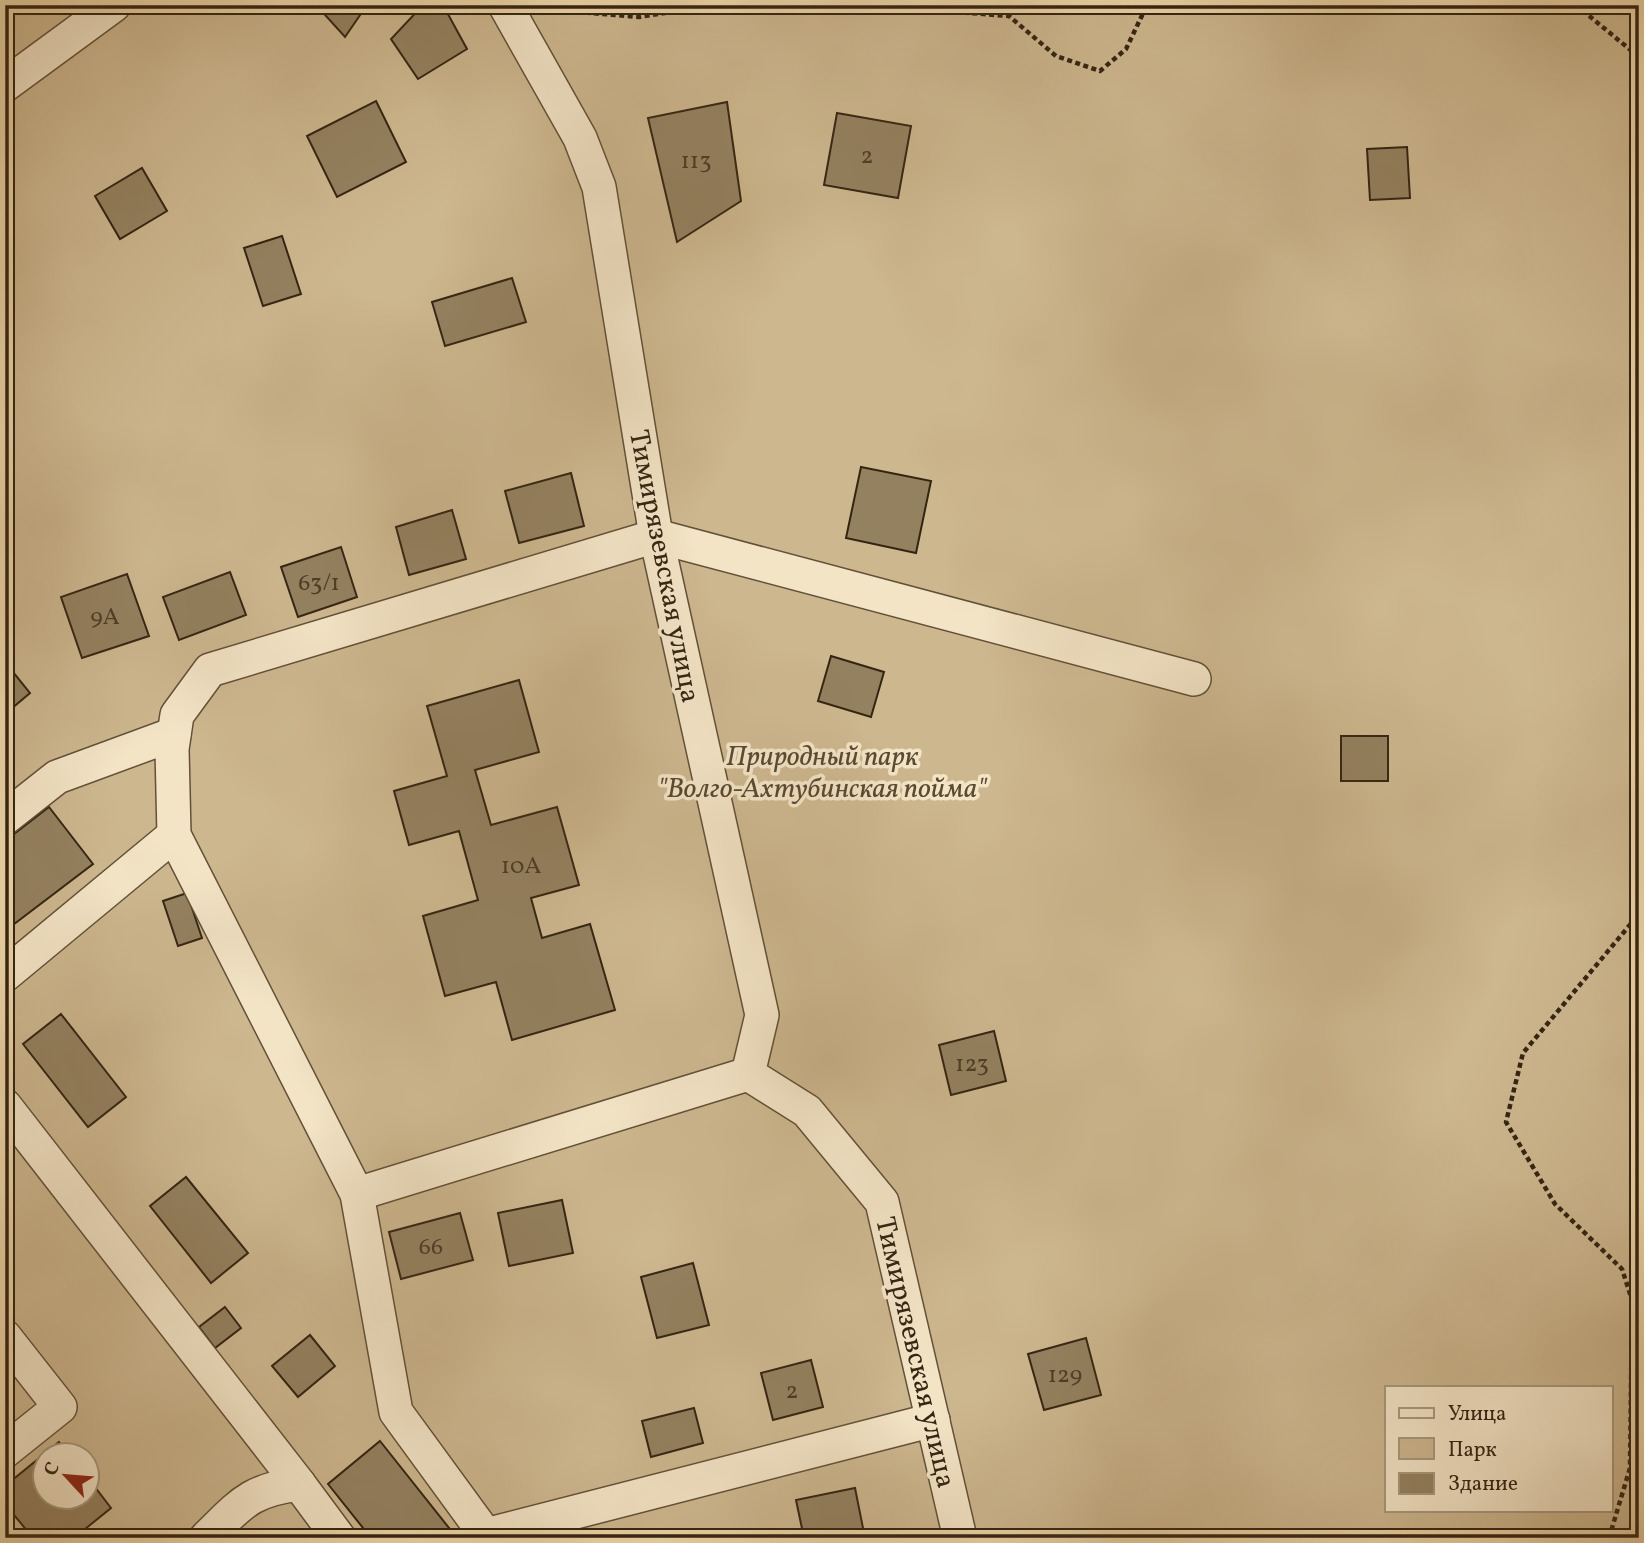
<svg xmlns="http://www.w3.org/2000/svg" width="1644" height="1543" font-family="Vollkorn,serif">
  <style>
    .green { fill: #cdb78f; stroke: #806e51; stroke-width: 2; fill-rule: evenodd }
    .building { fill: #948160; stroke: #342513; stroke-width: 2 }
    .lines { fill: none; stroke-linecap: round; stroke-linejoin: round }
    .minor-casing { stroke: #625138; stroke-width: 36 }
    .path { stroke: #342513; stroke-width: 4.5; stroke-dasharray: 5 3.5; stroke-linecap: butt }
    .minor { stroke: #f3e4c6; stroke-width: 33 }
    .labels { text-anchor: middle; stroke-width: 7; stroke-linejoin: round; paint-order: stroke }
    .number-label { font-size: 24px; fill: #4c3c26 }
    .street-label { font-size: 28px; fill: #342513; stroke: #f3e4c6 }
    .park-label { font-size: 28px; font-style: italic; fill: #5a4a32; stroke: #f3e4c6 }
  </style>
  <rect width="100%" height="100%" fill="#ecd5a8"/>
  <filter id="stains"><feTurbulence type="fractalNoise" baseFrequency=".00286" numOctaves="4"/><feColorMatrix values="0 0 0 0 .2 0 0 0 0 .09 0 0 0 0 .02 0 0 0 .5 -.17"/></filter>
  <radialGradient id="worn" r=".72"><stop offset=".6" stop-color="#630" stop-opacity="0"/><stop offset="1" stop-color="#630" stop-opacity=".3"/></radialGradient>
  <path class="green" d="M5,5h1634v1533h-1634zM1387,1387h224v123h-224zM46,1456h42v42h-42z"/>
  <g class="building">
    <polygon points="316,5 367,5 345,37"/>
    <polygon points="423,5 443,5 467,49 418,79 391,39"/>
    <polygon points="376,101 406,162 337,197 307,136"/>
    <polygon points="727,102 741,201 677,242 648,118"/>
    <polygon points="837,113 911,126 898,198 824,185"/>
    <polygon points="1407,147 1410,198 1370,200 1367,149"/>
    <polygon points="142,168 167,211 120,239 95,196"/>
    <polygon points="282,236 301,294 263,306 244,248"/>
    <polygon points="512,278 526,322 445,346 432,302"/>
    <polygon points="861,467 931,481 916,553 846,538"/>
    <polygon points="571,473 584,526 519,543 505,491"/>
    <polygon points="452,510 466,559 409,575 396,527"/>
    <polygon points="341,547 357,597 298,617 281,567"/>
    <polygon points="230,572 246,615 179,640 163,597"/>
    <polygon points="127,574 149,636 82,658 61,597"/>
    <polygon points="831,656 884,672 871,717 818,701"/>
    <polygon points="5,662 30,693 5,714"/>
    <polygon points="519,680 539,752 475,770 491,825 557,807 579,885 531,898 542,938 590,924 615,1010 512,1040 496,982 445,996 423,916 478,900 459,831 409,845 394,791 447,776 427,706"/>
    <rect x="1341" y="736" width="47" height="45"/>
    <polygon points="49,807 93,864 5,931 5,841"/>
    <polygon points="187,893 202,938 178,946 163,901"/>
    <polygon points="61,1014 126,1097 88,1127 23,1044"/>
    <polygon points="994,1031 1006,1081 951,1095 939,1045"/>
    <polygon points="186,1177 248,1253 211,1283 150,1206"/>
    <polygon points="562,1200 573,1253 509,1266 498,1213"/>
    <polygon points="460,1213 473,1260 401,1279 389,1232"/>
    <polygon points="693,1263 709,1325 657,1338 641,1277"/>
    <polygon points="225,1307 241,1328 215,1348 199,1327"/>
    <polygon points="310,1335 335,1366 298,1397 272,1366"/>
    <polygon points="1086,1338 1101,1395 1044,1410 1028,1354"/>
    <polygon points="811,1360 823,1407 773,1420 761,1373"/>
    <polygon points="694,1408 703,1443 651,1457 642,1421"/>
    <polygon points="380,1441 457,1538 371,1538 328,1484"/>
    <polygon points="59,1442 69,1456 46,1456 46,1498 88,1498 88,1478 111,1508 74,1538 33,1538 5,1504 5,1486"/>
    <polygon points="855,1488 865,1538 804,1538 796,1500"/>
  </g>
  <g class="lines">
    <g class="minor-casing">
      <g id="minor">
        <polyline points="505,5 580,138 599,187 656,536 762,1015 748,1074 807,1111 882,1202 960,1538"/>
        <polyline points="5,85 114,5"/>
        <polyline points="5,818 57,777 174,734"/>
        <polyline points="5,975 174,835"/>
        <polyline points="5,1106 299,1484"/>
        <polyline points="357,1194 748,1074"/>
        <polyline points="5,1337 60,1407 5,1451"/>
        <polyline points="486,1535 933,1420"/>
        <path d="M206,1538c34,-33 43,-48 93,-54l40,54"/>
        <polyline points="488,1538 396,1412 357,1194 174,835 172,749 177,715 210,670 656,536 1194,679"/>
      </g>
    </g>
    <g class="path">
      <polyline points="862,5 1009,16 1056,56 1100,71 1126,49 1147,5"/>
      <polyline points="1576,5 1639,57"/>
      <polyline points="543,9 639,17 716,5"/>
      <polyline points="1609,1538 1630,1468 1632,1300 1622,1269 1555,1204 1506,1122 1523,1053 1639,914"/>
    </g>
    <use href="#minor" class="minor"/>
  </g>
  <g class="labels">
    <g class="number-label">
      <text x="867" y="163">2</text>
      <text x="696" y="168">113</text>
      <text x="319" y="590">63/1</text>
      <text x="105" y="624">9А</text>
      <text x="521" y="873">10А</text>
      <text x="972" y="1071">123</text>
      <text x="431" y="1254">66</text>
      <text x="1065" y="1382">129</text>
      <text x="792" y="1398">2</text>
    </g>
    <g class="street-label">
      <text transform="translate(666 566) rotate(79)" y="10">Тимирязевская улица</text>
      <text transform="translate(917 1352) rotate(77)" y="10">Тимирязевская улица</text>
    </g>
    <g class="park-label">
      <text x="822" y="765">Природный парк<tspan x="822" dy="32">"Волго-Ахтубинская пойма"</tspan></text>
    </g>
  </g>
  <rect width="1644" height="1543" fill="none" stroke="#ecd5a8" stroke-width="28"/>
  <rect x="7" y="7" width="1630" height="1529" fill="none" stroke="#342513" stroke-width="3.5"/>
  <rect x="14" y="14" width="1616" height="1515" fill="none" stroke="#342513" stroke-width="2"/>
  <rect x="1385" y="1386" width="228" height="126" fill="#f3e4c6" stroke="#a7987e" stroke-width="2"/>
  <rect x="1399" y="1408" width="35" height="10" fill="#f3e4c6" stroke="#a7987e" stroke-width="2"/>
  <text x="1448" y="1420" font-size="21" fill="#342513">Улица</text>
  <rect x="1399" y="1438" width="35" height="21" fill="#cdb78f" stroke="#a7987e" stroke-width="2"/>
  <text x="1448" y="1456" font-size="21" fill="#342513">Парк</text>
  <rect x="1399" y="1473" width="35" height="21" fill="#948160" stroke="#a7987e" stroke-width="2"/>
  <text x="1448" y="1490" font-size="21" fill="#342513">Здание</text>
  <g transform="translate(66 1476) rotate(296)"><circle r="33" fill="#f3e4c6" stroke="#a7987e" stroke-width="2"/>
  <path d="M0-5L12 26L0 18L-12 26Z" fill="#8f2418"/>
  <text y="-10" font-size="19" font-weight="bold" text-anchor="middle" fill="#342513">С</text>
  </g>
  <rect width="100%" height="100%" filter="url(#stains)"/>
  <rect width="100%" height="100%" fill="url(#worn)"/>
</svg>
